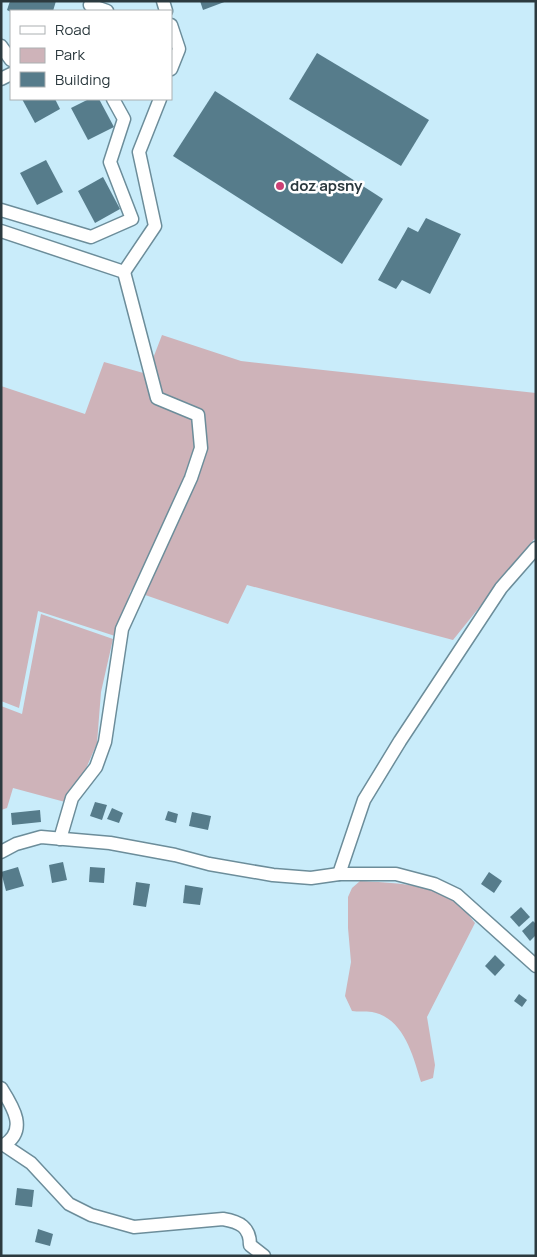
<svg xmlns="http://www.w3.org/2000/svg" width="537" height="1257" font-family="Manrope,sans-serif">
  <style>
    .green { fill: #ceb3b9 }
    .building { fill: #567c8b }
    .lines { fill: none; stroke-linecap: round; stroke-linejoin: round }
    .minor-casing { stroke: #6c8d9a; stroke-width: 15 }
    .minor { stroke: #fff; stroke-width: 12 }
    .poi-dot { fill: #cc4075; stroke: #fff; stroke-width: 2 }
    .labels { text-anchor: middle; stroke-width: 5; stroke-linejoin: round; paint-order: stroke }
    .poi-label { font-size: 15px; font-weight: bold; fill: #2c3a3f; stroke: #fff; text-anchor: start }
  </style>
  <rect width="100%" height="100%" fill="#c9ecfa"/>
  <g class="green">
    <polygon points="162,335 241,361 536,393 536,537 453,640 247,585 228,624 131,590 115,636 38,611 19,708 1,701 1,386 85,414 104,362 147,374"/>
    <polygon points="41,614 113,639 101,692 97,743 82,778 65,802 13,788 7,808 1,810 1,706 22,714"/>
    <path d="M360,881c32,2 69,2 97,22 7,4 12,13 18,20l-48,94 8,48 -2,13 -12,4c-8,-26 -17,-64 -49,-70 -7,-1 -14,0 -20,-1l-7,-15 6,-34 -3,-34v-31l4,-9z"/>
  </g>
  <g class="building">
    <polygon points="10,1 56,1 53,11 11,12 7,10"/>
    <polygon points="200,1 227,1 203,10"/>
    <polygon points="317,53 429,120 401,166 289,99"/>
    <polygon points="215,91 383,199 342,264 173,156"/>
    <polygon points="22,99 55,99 60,109 35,123"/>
    <polygon points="89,99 99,99 114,127 88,140 71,108"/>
    <polygon points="46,160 63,192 37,205 20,173"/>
    <polygon points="103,177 120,209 95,223 78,191"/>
    <polygon points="426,218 461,234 430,294 402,280 396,289 378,280 408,227 418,232"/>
    <polygon points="95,802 107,805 102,820 90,816"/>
    <polygon points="112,808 123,813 119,823 107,819"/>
    <polygon points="40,810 41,822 12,825 11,813"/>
    <polygon points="168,811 178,814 176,823 165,820"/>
    <polygon points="192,812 211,816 208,830 189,826"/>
    <polygon points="63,862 67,880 52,883 49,865"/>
    <polygon points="18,867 24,886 6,891 1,872"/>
    <polygon points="90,867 105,868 104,883 89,882"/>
    <polygon points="489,872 502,881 494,893 481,884"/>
    <polygon points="136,882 150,884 146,907 133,905"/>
    <polygon points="185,885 203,888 200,905 183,903"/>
    <polygon points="521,907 530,917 519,927 510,917"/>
    <polygon points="533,921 536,924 536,935 530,941 522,931"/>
    <polygon points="495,955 505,965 495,976 485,966"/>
    <polygon points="519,994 527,1000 522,1007 514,1001"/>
    <polygon points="17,1188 34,1190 32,1207 15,1205"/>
    <polygon points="38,1229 53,1234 50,1246 35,1242"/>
  </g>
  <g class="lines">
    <g class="minor-casing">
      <g id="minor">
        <polyline points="163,1 166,11"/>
        <polyline points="90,5 107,11"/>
        <polyline points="171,25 179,49 171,69"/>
        <polyline points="1,46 11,60"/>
        <polyline points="1,79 11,74"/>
        <polyline points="1,210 91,237 132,219 110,162 124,119 113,99"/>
        <polyline points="1,231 124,272 157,398 198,415 201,448 191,478 122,629 105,742 96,767 72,798 60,839"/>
        <polyline points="124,272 155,226 139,152 160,99"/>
        <polyline points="1,852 16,844 41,837 110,843 175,855 209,864 273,875 311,878 339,874 396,874 434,884 457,895 536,966"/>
        <polyline points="339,874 364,800 400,741 501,588 536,548"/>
        <path d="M1,1088c12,19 27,42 3,57h-3"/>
        <path d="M4,1145l27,18 38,41 22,11 43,12 89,-8c17,3 27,8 27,26l14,11"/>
      </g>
    </g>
    <use href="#minor" class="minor"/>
  </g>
  <circle class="poi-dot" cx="280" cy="186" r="5"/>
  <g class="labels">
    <g class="poi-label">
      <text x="290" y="191">doz apsny</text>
    </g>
  </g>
  <rect width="537" height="1257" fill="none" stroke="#2c3a3f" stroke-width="5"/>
  <rect x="10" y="10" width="162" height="90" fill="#ffffff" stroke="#abb0b2"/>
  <rect x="20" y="26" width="25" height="8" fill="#ffffff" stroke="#abb0b2"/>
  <text x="55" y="35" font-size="15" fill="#2c3a3f">Road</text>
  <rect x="20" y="48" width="25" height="15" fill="#ceb3b9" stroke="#abb0b2"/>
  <text x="55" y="60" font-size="15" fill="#2c3a3f">Park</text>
  <rect x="20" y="72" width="25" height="15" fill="#567c8b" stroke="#abb0b2"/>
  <text x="55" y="85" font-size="15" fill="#2c3a3f">Building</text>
</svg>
